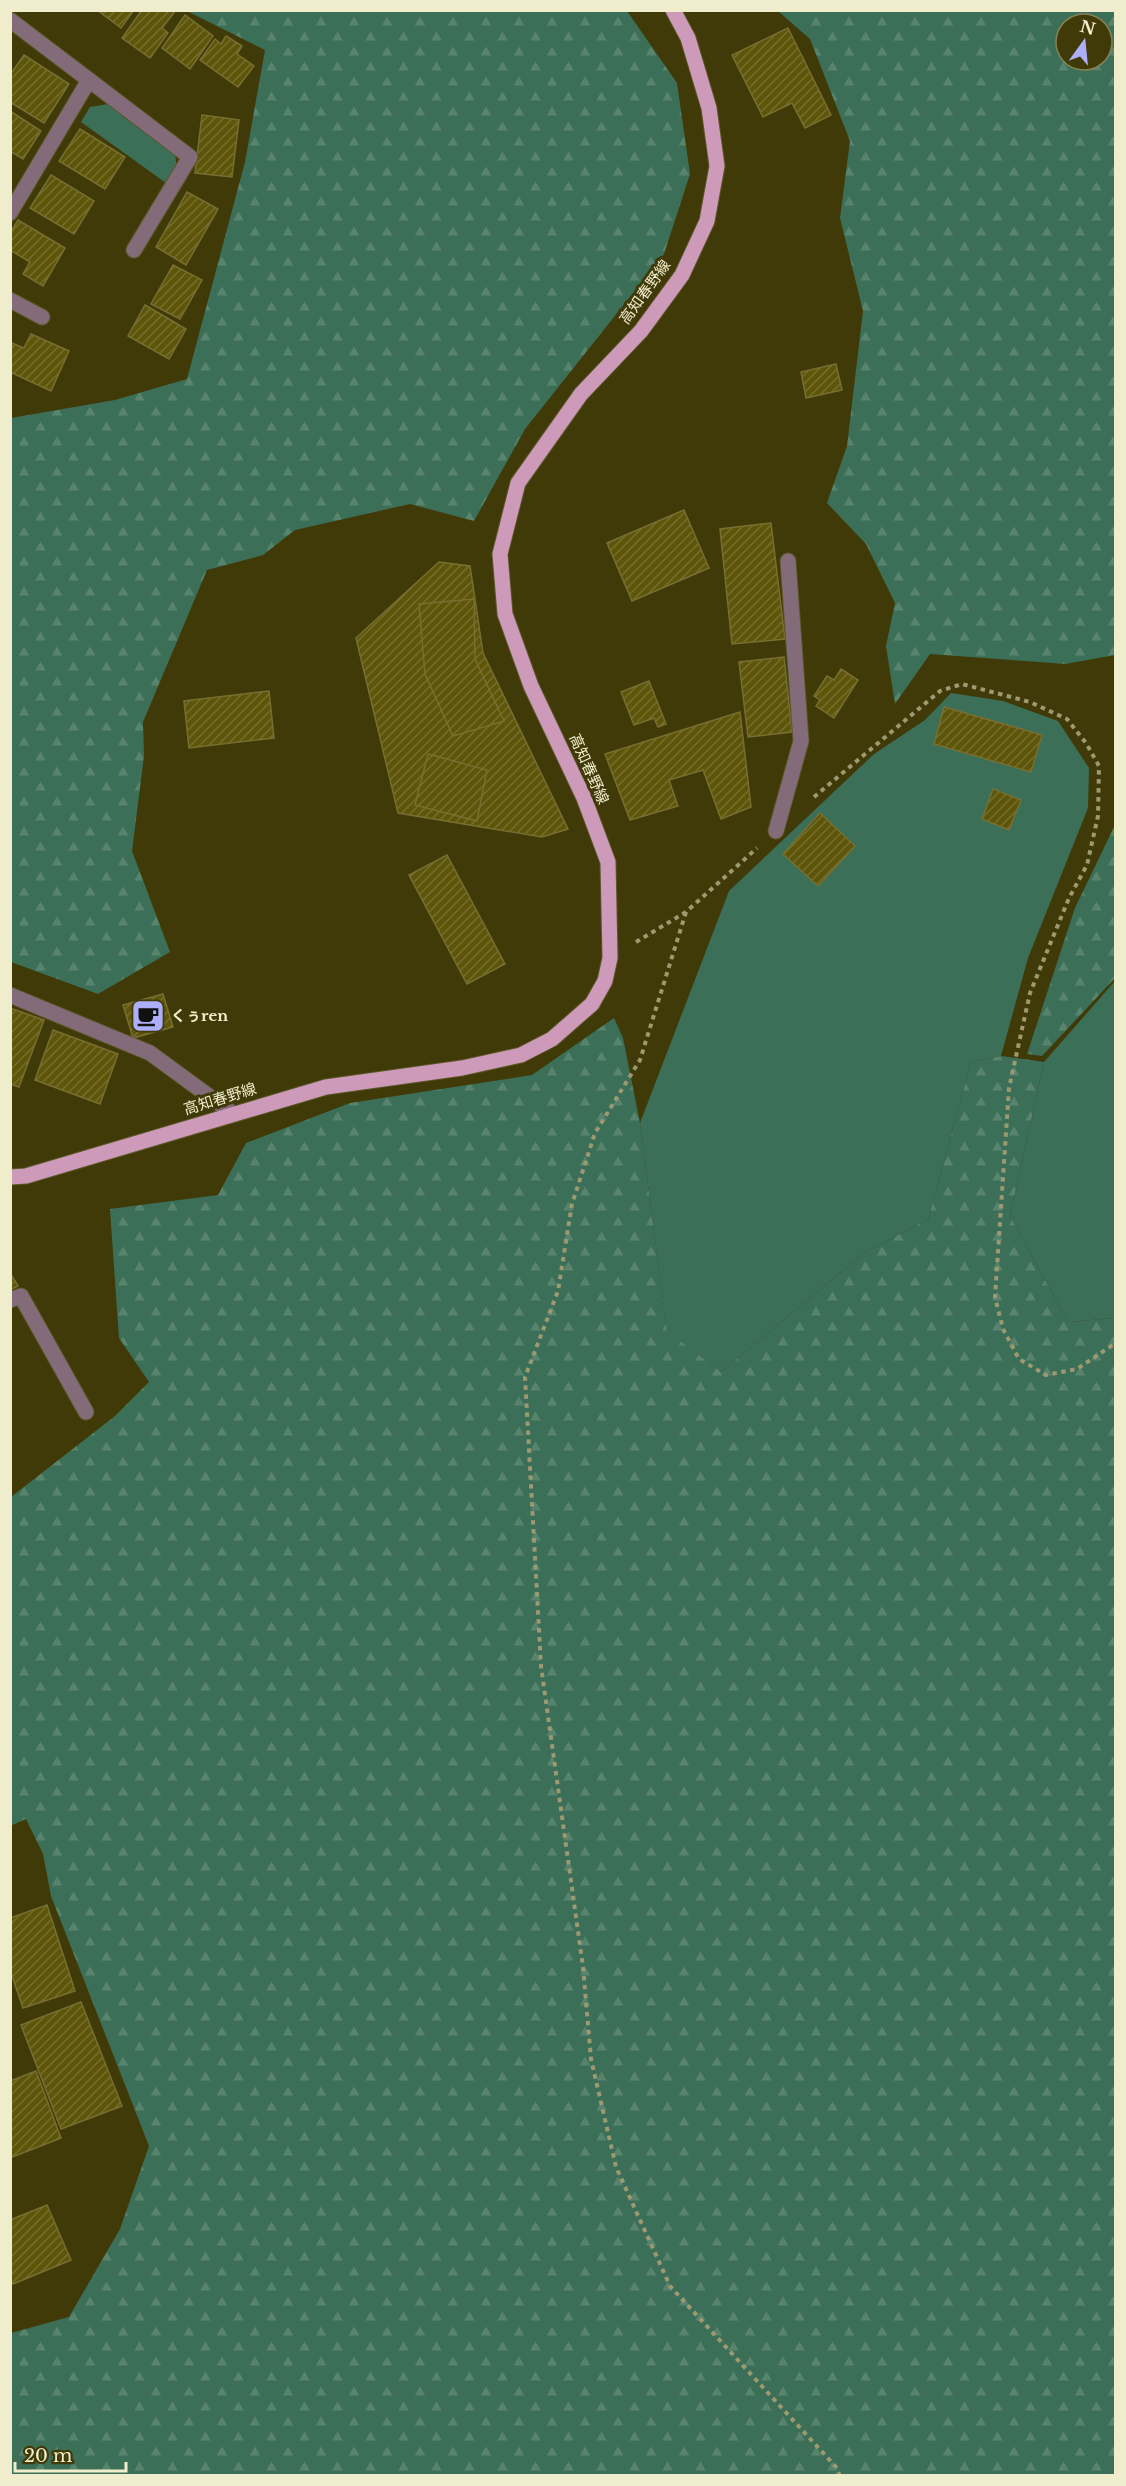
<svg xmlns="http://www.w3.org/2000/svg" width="1126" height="2486" font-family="'Libre Baskerville','Noto Sans JP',serif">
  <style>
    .green { fill: #3c6f57 }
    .forest { fill: url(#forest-firs); fill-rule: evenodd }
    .building { fill: url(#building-hatch); stroke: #776f31; stroke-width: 1.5 }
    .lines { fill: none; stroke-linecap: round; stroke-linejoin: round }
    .service-casing { stroke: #5c5728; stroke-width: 17 }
    .minor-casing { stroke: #5c5728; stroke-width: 17 }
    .primary-casing { stroke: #5c5728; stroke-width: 17 }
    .path { stroke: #9d9971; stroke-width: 4; stroke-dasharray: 4.5 4.5; stroke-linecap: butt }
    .service { stroke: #846b7a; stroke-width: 15 }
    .minor { stroke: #846b7a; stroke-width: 15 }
    .primary { stroke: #cd9bb9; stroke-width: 15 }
    .labels { text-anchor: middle; stroke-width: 6; stroke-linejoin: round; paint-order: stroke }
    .street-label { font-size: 15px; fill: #f0edcd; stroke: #403a08 }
    .poi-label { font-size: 15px; font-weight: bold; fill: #f0edcd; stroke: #403a08; text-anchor: start }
  </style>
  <defs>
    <pattern id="forest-firs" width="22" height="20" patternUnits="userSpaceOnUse" patternTransform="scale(1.5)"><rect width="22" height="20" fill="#3c6f57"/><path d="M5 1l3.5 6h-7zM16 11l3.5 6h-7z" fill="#58846e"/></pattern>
    <pattern id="building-hatch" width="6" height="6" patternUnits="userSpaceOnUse" patternTransform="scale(1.5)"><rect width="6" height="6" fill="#5d5509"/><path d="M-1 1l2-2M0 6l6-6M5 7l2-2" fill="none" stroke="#756e2c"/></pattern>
  </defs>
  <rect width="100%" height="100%" fill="#403a08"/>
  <g class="green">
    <polygon points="108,104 175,154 177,169 166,183 81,122 90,107"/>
    <polygon points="951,693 1003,701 1058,721 1089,768 1088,808 1028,958 1001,1056 971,1062 928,1219 864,1253 721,1372 667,1332 640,1123 729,891 874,754 925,720"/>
    <polygon points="1115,981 1115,1318 1068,1322 1010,1216 1044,1062"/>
  </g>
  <g class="forest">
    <polygon points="187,11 627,11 677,83 690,174 664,254 525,429 474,521 410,504 295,530 263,555 207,570 143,722 144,756 132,851 170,952 98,994 11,962 11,418 115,400 187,379 245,162 265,50"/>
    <path d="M778,11h337v644l-50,9 -135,-10 -35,50 -9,-58 9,-43 -29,-59 -39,-41 20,-57 16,-135 -23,-93 10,-77 -40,-102zM1066,24h36v36h-36z"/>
    <polygon points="1115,825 1115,978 1042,1056 1027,1054 1075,908"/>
    <polygon points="614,1018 623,1038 640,1123 667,1331 721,1372 864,1253 928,1219 971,1062 1001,1056 1044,1062 1010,1216 1068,1322 1115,1318 1115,2475 11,2475 11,2333 69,2317 120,2229 149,2146 51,1896 43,1854 26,1819 10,1826 11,1497 115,1416 149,1382 119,1338 110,1209 218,1195 246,1143 350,1103 532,1075"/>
  </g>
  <g class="building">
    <polygon points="97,10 134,10 121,28"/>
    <polygon points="142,10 176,10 162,28 168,33 150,58 122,38"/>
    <polygon points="185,15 213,36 190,69 162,48"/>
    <polygon points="788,28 831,115 805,128 792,103 763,117 732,55"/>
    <polygon points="226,36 242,46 237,54 254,66 238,87 200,60 215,39 221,44"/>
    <polygon points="24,55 69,84 44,123 10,102 10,75"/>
    <polygon points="10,111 41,131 23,159 10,151"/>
    <polygon points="202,115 239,120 232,177 195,173"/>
    <polygon points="80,129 125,157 105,189 59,161"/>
    <polygon points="51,175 94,201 74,234 30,208"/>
    <polygon points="187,192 218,209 186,265 156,247"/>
    <polygon points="18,220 65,248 43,286 23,274 30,262 10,250 10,233"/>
    <polygon points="173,265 202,280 180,319 151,304"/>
    <polygon points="145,305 186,329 169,359 128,336"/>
    <polygon points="31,334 69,351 51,391 10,372 12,343 24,348"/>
    <polygon points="836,364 842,390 806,398 801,372"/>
    <polygon points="684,510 709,568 632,601 607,543"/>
    <polygon points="771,523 785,639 732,644 720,529"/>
    <polygon points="439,562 470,566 483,653 568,829 542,837 398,813 356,638"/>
    <polygon points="474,599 475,659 504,721 453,736 425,674 419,604"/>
    <polygon points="784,657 792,732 748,737 739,662"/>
    <polygon points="841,669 858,680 834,718 816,706 820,700 814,696 827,676 834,680"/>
    <polygon points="649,681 666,724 658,727 654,718 634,725 621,692"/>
    <polygon points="269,691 274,738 189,748 184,701"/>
    <polygon points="944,707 1042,735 1031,772 934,744"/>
    <polygon points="740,712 751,807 721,819 703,770 669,780 678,806 630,820 605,754"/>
    <polygon points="428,754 487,770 477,821 415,805"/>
    <polygon points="993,789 1021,800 1009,830 982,819"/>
    <polygon points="820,813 855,846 818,886 783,854"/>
    <polygon points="447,855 505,964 467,984 409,875"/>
    <polygon points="163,994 173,1027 133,1038 123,1005"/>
    <polygon points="10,1008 44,1020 19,1087 10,1084"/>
    <polygon points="53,1030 118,1054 100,1104 35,1080"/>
    <polygon points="10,1273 18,1286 10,1290"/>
    <polygon points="47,1905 75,1991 23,2008 10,1970 10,1918"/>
    <polygon points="81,2002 122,2106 61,2129 21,2025"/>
    <polygon points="36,2071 61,2138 10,2158 10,2081"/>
    <polygon points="47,2205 71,2260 13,2284 10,2278 10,2220"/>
  </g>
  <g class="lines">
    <g class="service-casing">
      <polyline id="service" points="776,831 801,741 788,561"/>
    </g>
    <g class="minor-casing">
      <g id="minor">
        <polyline points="10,20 89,80"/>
        <polyline points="10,213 89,80 190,157 134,250"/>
        <polyline points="10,300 42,317"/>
        <polyline points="10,995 150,1053 232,1113"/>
        <polyline points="10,1300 21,1296 86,1412"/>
      </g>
    </g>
    <g class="primary-casing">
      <polyline id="primary" points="10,1177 26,1176 326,1087 462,1068 521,1055 552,1039 592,1004 605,981 610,958 608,862 584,798 531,686 505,614 500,554 518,483 581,394 641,331 682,275 707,221 717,166 709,108 688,38 673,10"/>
    </g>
    <g class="path">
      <polyline points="814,797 940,691 962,684 1030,702 1067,719 1086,743 1099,766 1098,816 1087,865 1069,898 1030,993 1009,1088 995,1297 1003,1329 1019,1359 1046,1375 1077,1369 1116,1343"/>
      <polyline points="686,912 640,1060 595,1133 572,1204 558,1291 525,1377 541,1666 583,1967 591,2059 616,2167 670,2286 836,2467 840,2476"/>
      <polyline points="636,942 686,912 757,848"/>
    </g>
    <use href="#service" class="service"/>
    <use href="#minor" class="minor"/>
    <use href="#primary" class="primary"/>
  </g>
  <defs>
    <g id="cafe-square" transform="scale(1.725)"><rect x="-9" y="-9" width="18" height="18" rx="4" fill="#adaffb" stroke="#403a08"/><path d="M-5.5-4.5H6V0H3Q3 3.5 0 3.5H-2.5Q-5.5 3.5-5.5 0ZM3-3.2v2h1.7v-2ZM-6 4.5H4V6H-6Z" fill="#111"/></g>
  </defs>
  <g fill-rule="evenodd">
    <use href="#cafe-square" x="148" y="1016"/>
  </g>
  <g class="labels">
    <g class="street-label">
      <text transform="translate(645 292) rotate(-54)" y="5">高知春野線</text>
      <text transform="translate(589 769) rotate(66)" y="5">高知春野線</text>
      <text transform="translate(220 1099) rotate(-17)" y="5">高知春野線</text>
    </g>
    <g class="poi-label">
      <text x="171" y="1021">くぅren</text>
    </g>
  </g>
  <rect width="1126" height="2486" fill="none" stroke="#f0edcd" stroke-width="24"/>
  <g transform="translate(1084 42) rotate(15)"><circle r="28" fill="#403a08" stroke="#868257" stroke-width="1.5"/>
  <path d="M0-4.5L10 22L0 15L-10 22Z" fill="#adaffb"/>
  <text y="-9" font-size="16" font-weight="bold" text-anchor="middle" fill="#f0edcd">N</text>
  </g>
  <path d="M15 2462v9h111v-9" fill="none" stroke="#f0edcd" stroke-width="3"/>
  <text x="24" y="2462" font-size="18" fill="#f0edcd" stroke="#403a08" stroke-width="4.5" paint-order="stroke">20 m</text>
</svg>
